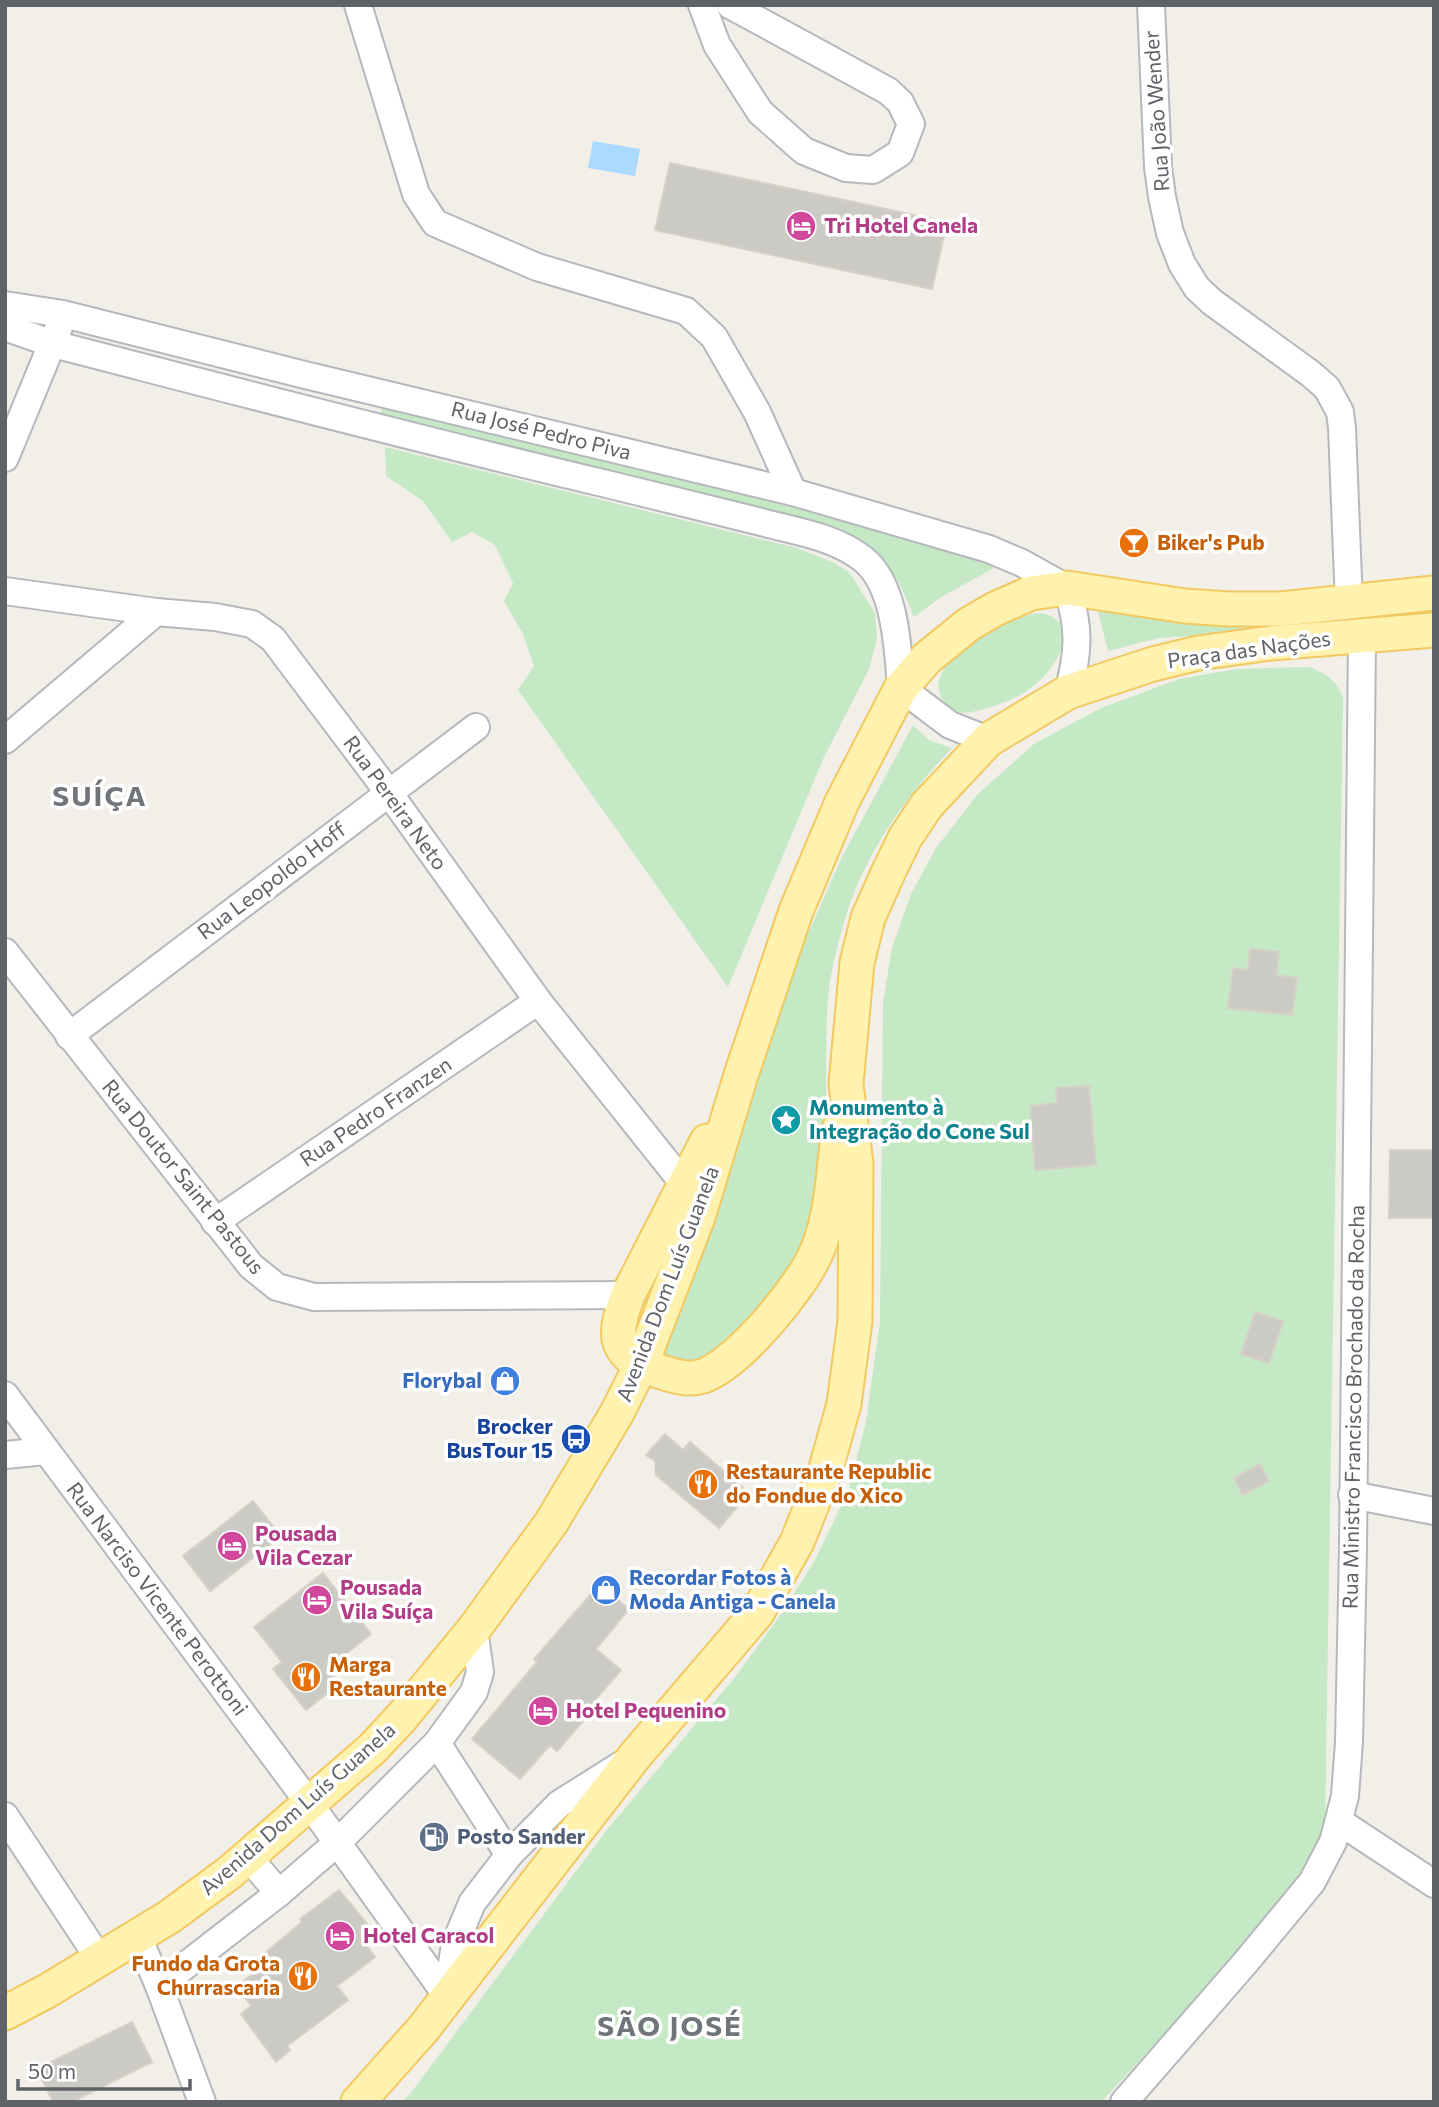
<svg xmlns="http://www.w3.org/2000/svg" width="1439" height="2107" font-family="Commissioner,sans-serif">
  <style>
    .green { fill: #c5e8c5 }
    .water { fill: #aadaff }
    .building { fill: #cccac5; stroke: #d6d1c6; stroke-width: 2 }
    .lines { fill: none; stroke-linecap: round; stroke-linejoin: round }
    .minor-casing { stroke: #b5b8bc; stroke-width: 30 }
    .major-casing { stroke: #f2c960; stroke-width: 37 }
    .minor { stroke: #fff; stroke-width: 26 }
    .major { stroke: #fff2af; stroke-width: 33 }
    .labels { text-anchor: middle; stroke-width: 7; stroke-linejoin: round; paint-order: stroke }
    .street-label { font-size: 21px; fill: #5f6368; stroke: #fff }
    .hotel-label { font-size: 21px; font-weight: bold; fill: #b23c85; stroke: #fff; text-anchor: start }
    .food-label { font-size: 21px; font-weight: bold; fill: #c56008; stroke: #fff; text-anchor: start }
    .culture-label { font-size: 21px; font-weight: bold; fill: #0d838f; stroke: #fff; text-anchor: start }
    .shop-label { font-size: 21px; font-weight: bold; fill: #366cbe; stroke: #fff; text-anchor: end }
    .transit-label { font-size: 21px; font-weight: bold; fill: #164399; stroke: #fff; text-anchor: end }
    .service-label { font-size: 21px; font-weight: bold; fill: #4e5e75; stroke: #fff; text-anchor: start }
    .district-label { font-size: 28px; font-weight: bold; letter-spacing: 2px; fill: #70757a; stroke: #fff }
  </style>
  <rect width="100%" height="100%" fill="#f1efe8"/>
  <g class="green">
    <path d="M382,408l77,14 327,82 211,62 -59,33 -24,18c-17,-43 -30,-67 -74,-87l-460,-113z"/>
    <polygon points="385,447 797,548 832,562 849,572 875,613 877,639 869,669 824,757 728,987 518,690 534,666 523,634 504,601 513,583 495,545 472,532 452,542 423,501 386,476"/>
    <polygon points="1096,603 1434,605 1434,614 1340,626 1159,638 1108,651"/>
    <path d="M1041,613c43,9 16,53 -4,70 -15,13 -34,21 -53,26 -8,2 -18,5 -27,3 -14,-4 -22,-21 -17,-35 15,-35 65,-60 101,-64z"/>
    <path d="M1310,667c17,8 27,13 33,31l-18,1126 -20,59 -204,219h-699l8,-8 196,-263 129,-154 44,-60 35,-55 34,-70 18,-70 14,-101 3,-318 9,-55 19,-54 25,-46 42,-54 56,-50 67,-36 78,-29 58,-10z"/>
    <path d="M913,725l16,15 23,8c-48,51 -88,106 -108,174 -7,25 -14,51 -16,77 -5,70 4,143 -14,211 -12,44 -39,85 -71,116 -14,13 -36,38 -56,38 -8,1 -18,-2 -26,-4l42,-106 19,-56 25,-88 49,-149 44,-100z"/>
  </g>
  <polygon class="water" points="593,141 640,149 635,176 588,168"/>
  <g class="building">
    <polygon points="670,163 947,222 932,289 655,230"/>
    <polygon points="1250,949 1279,952 1276,975 1297,978 1292,1015 1228,1008 1233,968 1248,970"/>
    <polygon points="1089,1086 1096,1165 1035,1170 1030,1106 1057,1103 1056,1088"/>
    <polygon points="1390,1150 1434,1150 1434,1218 1389,1218"/>
    <polygon points="1255,1312 1283,1321 1269,1363 1241,1354"/>
    <polygon points="665,1434 683,1450 690,1442 749,1493 719,1528 656,1475 655,1461 646,1455"/>
    <polygon points="1260,1464 1269,1481 1243,1495 1234,1478"/>
    <polygon points="253,1501 281,1536 210,1591 183,1556"/>
    <polygon points="323,1573 371,1634 327,1669 339,1684 306,1710 273,1669 282,1662 254,1627"/>
    <polygon points="599,1585 629,1609 596,1649 621,1670 582,1715 586,1718 557,1751 550,1745 520,1779 472,1739 537,1662 534,1659"/>
    <polygon points="339,1890 373,1931 363,1940 375,1957 337,1986 348,2000 287,2046 290,2050 276,2062 241,2014 251,2006 237,1986 271,1960 265,1953 302,1922 300,1919"/>
    <polygon points="132,2022 152,2062 72,2102 53,2102 37,2069"/>
  </g>
  <g class="lines">
    <g class="minor-casing">
      <g id="minor">
        <polyline points="358,5 416,194 435,223 537,267 686,311 714,337 757,412 793,492"/>
        <polyline points="702,5 717,45 760,112 804,151 846,168 873,170 900,153 911,124 900,102 888,91 730,5"/>
        <polyline points="1151,5 1158,167 1162,197 1170,233 1182,264 1197,288 1212,302 1311,374 1327,388 1340,412 1342,428 1349,604"/>
        <path d="M5,305l58,9 242,61 488,117 196,57 33,14 45,25c13,39 12,64 1,104"/>
        <path d="M5,327l48,17c186,48 372,97 558,141 52,13 103,25 154,38 34,9 70,14 98,36 33,26 35,91 38,129l49,37 38,15"/>
        <polyline points="5,458 59,327"/>
        <polyline points="5,591 156,612 215,617 252,624 273,639 389,793 538,1001 684,1184"/>
        <polyline points="5,740 156,612"/>
        <polyline points="5,952 251,1266 277,1287 314,1297 628,1295"/>
        <polyline points="69,1036 476,727"/>
        <polyline points="215,1222 538,1001"/>
        <polyline points="5,1395 309,1803 447,1996"/>
        <polyline points="5,1455 46,1451"/>
        <polyline points="1352,1495 1434,1511"/>
        <polyline points="437,1743 509,1855"/>
        <polyline points="5,1816 100,1960"/>
        <polyline points="1340,1822 1434,1884"/>
        <polyline points="248,1857 279,1893 338,1842 437,1743 474,1692 480,1672 474,1629"/>
        <polyline points="138,1937 159,1986 202,2102"/>
        <polyline points="159,1986 279,1893"/>
        <polyline points="447,1996 455,1944 472,1903 509,1855 559,1804 621,1765"/>
        <polyline points="1124,2102 1245,1963 1312,1882 1333,1842 1345,1796 1349,1742 1353,1547 1362,636"/>
      </g>
    </g>
    <g class="major-casing">
      <g id="major">
        <path d="M707,1141l-79,154c-17,44 -14,61 33,77 14,4 27,9 42,4 36,-13 99,-89 114,-125 16,-38 16,-82 22,-122"/>
        <polyline points="5,2013 47,1991 169,1917 229,1873 372,1749 401,1718 474,1629 551,1523 617,1413 641,1365 698,1217 741,1075 796,911 842,802 901,688 927,658 969,624 995,609 1031,593 1067,588 1185,606 1229,609 1281,609 1434,593"/>
        <polyline points="358,2102 423,2029 634,1757 757,1613 797,1542 825,1472 844,1404 855,1321 856,1164 846,1084 857,963 868,918 888,873 905,838 927,805 988,740 1068,692 1153,664 1198,653 1271,643 1434,630"/>
      </g>
    </g>
    <use href="#minor" class="minor"/>
    <use href="#major" class="major"/>
  </g>
  <defs>
    <g id="hotel-disc" transform="scale(1.575)"><circle r="9.5" fill="#d1479c" stroke="#fff"/><path d="M-6-4.5h1.5V1H6V5H4.5V3h-9V5H-6ZM-4 0a1.8 1.8 0 1 1 3.6 0ZM.5 0V-2.5h3Q6-2.5 6 0Z" fill="#fff"/></g>
    <g id="bar-disc" transform="scale(1.575)"><circle r="9.5" fill="#e8710a" stroke="#fff"/><path d="M-6-5H6L.8 .8V4.5H3.5V6h-7V4.5H-.8V.8Z" fill="#fff"/></g>
    <g id="sight-disc" transform="scale(1.575)"><circle r="9.5" fill="#0f9aa8" stroke="#fff"/><path d="M0-6L1.8-2.2L6-1.7L2.9 1.2L3.7 5.4L0 3.3L-3.7 5.4L-2.9 1.2L-6-1.7L-1.8-2.2Z" fill="#fff"/></g>
    <g id="shop-disc" transform="scale(1.575)"><circle r="9.5" fill="#3f7fe0" stroke="#fff"/><path d="M-5-2.5h2.3a2.7 3.5 0 0 1 5.4 0H5L5.5 6h-11ZM-1.5-2.5h3a1.5 2.3 0 0 0-3 0Z" fill="#fff"/></g>
    <g id="bus-disc" transform="scale(1.575)"><circle r="9.5" fill="#1a4fb4" stroke="#fff"/><path d="M-5-6H5V4H4V6H2V4H-2V6H-4V4H-5ZM-3.5-4V0h7V-4ZM-3.5 1.2v1.5H-2V1.2ZM2 1.2v1.5H3.5V1.2Z" fill="#fff"/></g>
    <g id="restaurant-disc" transform="scale(1.575)"><circle r="9.5" fill="#e8710a" stroke="#fff"/><path d="M-5-6h1v4h1v-4h1v4h1v-4h1v5L-1.5 .5V6h-2V.5L-5-1ZM5-6V6H3V1.5H1.5Q1.5-4 5-6Z" fill="#fff"/></g>
    <g id="fuel-disc" transform="scale(1.575)"><circle r="9.5" fill="#5c6f8a" stroke="#fff"/><path d="M-5.5-6h7V0h2V4h1.3V-2.5L3-4.5l.8-.8L6-3V5H2.5V1h-1V6h-7ZM-4.2-4.7v3.2H.2V-4.7Z" fill="#fff"/></g>
  </defs>
  <g fill-rule="evenodd">
    <use href="#hotel-disc" x="801" y="226"/>
    <use href="#bar-disc" x="1134" y="543"/>
    <use href="#sight-disc" x="786" y="1120"/>
    <use href="#shop-disc" x="505" y="1381"/>
    <use href="#bus-disc" x="576" y="1439"/>
    <use href="#restaurant-disc" x="703" y="1484"/>
    <use href="#hotel-disc" x="232" y="1546"/>
    <use href="#shop-disc" x="606" y="1590"/>
    <use href="#hotel-disc" x="317" y="1600"/>
    <use href="#restaurant-disc" x="306" y="1677"/>
    <use href="#hotel-disc" x="543" y="1711"/>
    <use href="#fuel-disc" x="434" y="1837"/>
    <use href="#hotel-disc" x="340" y="1936"/>
    <use href="#restaurant-disc" x="303" y="1976"/>
  </g>
  <g class="labels">
    <g class="street-label">
      <text transform="translate(1157 111) rotate(-94)" y="7">Rua João Wender</text>
      <text transform="translate(541 431) rotate(14)" y="7">Rua José Pedro Piva</text>
      <text transform="translate(1249 650) rotate(-8)" y="7">Praça das Nações</text>
      <text transform="translate(395 803) rotate(54)" y="7">Rua Pereira Neto</text>
      <text transform="translate(272 881) rotate(-37)" y="7">Rua Leopoldo Hoff</text>
      <text transform="translate(376 1112) rotate(-34)" y="7">Rua Pedro Franzen</text>
      <text transform="translate(183 1177) rotate(51)" y="7">Rua Doutor Saint Pastous</text>
      <text transform="translate(668 1284) rotate(-69)" y="7">Avenida Dom Luís Guanela</text>
      <text transform="translate(1354 1407) rotate(-89)" y="7">Rua Ministro Francisco Brochado da Rocha</text>
      <text transform="translate(157 1599) rotate(53)" y="7">Rua Narciso Vicente Perottoni</text>
      <text transform="translate(298 1809) rotate(-41)" y="7">Avenida Dom Luís Guanela</text>
    </g>
    <g class="hotel-label">
      <text x="824" y="233">Tri Hotel Canela</text>
      <text x="255" y="1541">Pousada<tspan x="255" dy="24">Vila Cezar</tspan></text>
      <text x="340" y="1595">Pousada<tspan x="340" dy="24">Vila Suíça</tspan></text>
      <text x="566" y="1718">Hotel Pequenino</text>
      <text x="363" y="1943">Hotel Caracol</text>
    </g>
    <g class="food-label">
      <text x="1157" y="550">Biker's Pub</text>
      <text x="726" y="1479">Restaurante Republic<tspan x="726" dy="24">do Fondue do Xico</tspan></text>
      <text x="329" y="1672">Marga<tspan x="329" dy="24">Restaurante</tspan></text>
      <text x="280" y="1971" text-anchor="end">Fundo da Grota<tspan x="280" dy="24">Churrascaria</tspan></text>
    </g>
    <g class="culture-label">
      <text x="809" y="1115">Monumento à<tspan x="809" dy="24">Integração do Cone Sul</tspan></text>
    </g>
    <g class="shop-label">
      <text x="482" y="1388">Florybal</text>
      <text x="629" y="1585" text-anchor="start">Recordar Fotos à<tspan x="629" dy="24">Moda Antiga - Canela</tspan></text>
    </g>
    <g class="transit-label">
      <text x="553" y="1434">Brocker<tspan x="553" dy="24">BusTour 15</tspan></text>
    </g>
    <g class="service-label">
      <text x="457" y="1844">Posto Sander</text>
    </g>
    <g class="district-label">
      <text x="100" y="806">SUÍÇA</text>
      <text x="670" y="2036">SÃO JOSÉ</text>
    </g>
  </g>
  <rect width="1439" height="2107" fill="none" stroke="#5f6368" stroke-width="14"/>
  <path d="M18 2079v10h172v-10" fill="none" stroke="#5f6368" stroke-width="3.5"/>
  <text x="28" y="2079" font-size="21" fill="#5f6368" stroke="#ffffff" stroke-width="5" paint-order="stroke">50 m</text>
</svg>
